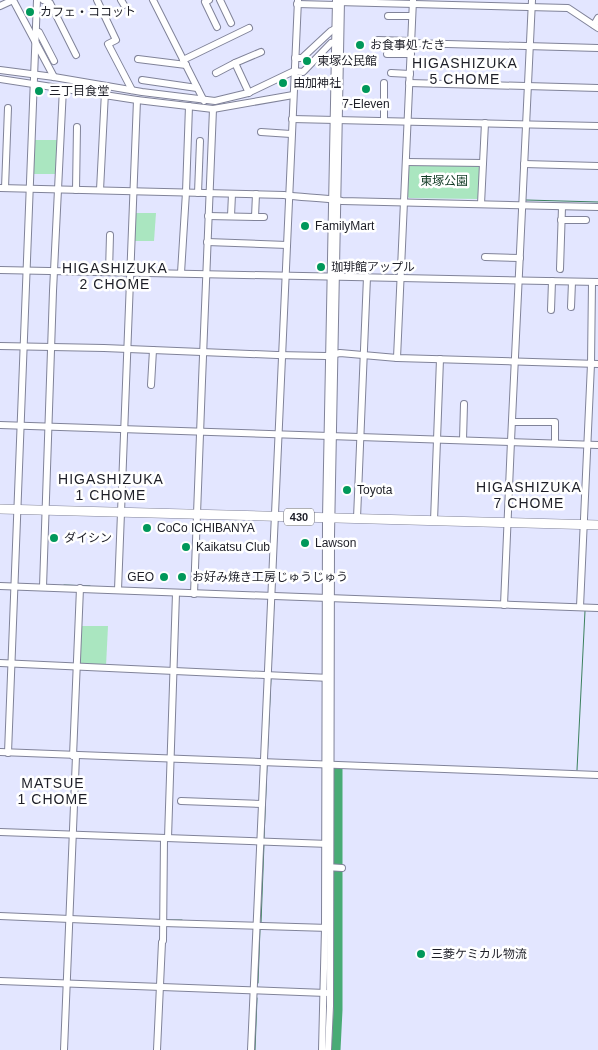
<svg xmlns="http://www.w3.org/2000/svg" width="598" height="1050" font-family="Helvetica,'Noto Sans JP',sans-serif">
  <style>
    .green { fill: #aae6c0 }
    .lines { fill: none; stroke-linecap: round; stroke-linejoin: round }
    .stream { stroke: #3c815e; stroke-width: 1 }
    .river { stroke: #49ab75; stroke-width: 9 }
    .minor-casing { stroke: #808399; stroke-width: 8 }
    .highway-casing { stroke: #808399; stroke-width: 10 }
    .minor { stroke: #fff; stroke-width: 6 }
    .highway { stroke: #fff; stroke-width: 9 }
    .poi-dot { fill: #00985a; stroke: #fff; stroke-width: 2 }
    .labels { text-anchor: middle; stroke-width: 5; stroke-linejoin: round; paint-order: stroke }
    .shield { fill: #fff; stroke: #616268; stroke-width: 1 }
    .shield-label { font-size: 11px; font-weight: bold; fill: #1d1e27 }
    .poi-label { font-size: 12px; fill: #1d1e27; stroke: #fff; text-anchor: start }
    .park-label { font-size: 12px; fill: #103a24; stroke: #fff }
    .neighbourhood-label { font-size: 14px; letter-spacing: 1px; fill: #1d1e27; stroke: #fff }
  </style>
  <rect width="100%" height="100%" fill="#e3e6ff"/>
  <g class="green">
    <polygon points="33,140 58,140 57,174 32,174"/>
    <polygon points="408,165 479,165 481,167 479,198 477,199 409,198 407,196"/>
    <polygon points="135,213 156,213 154,241 134,241"/>
    <polygon points="81,626 108,626 106,666 80,665"/>
  </g>
  <g class="lines">
    <g class="stream">
      <polyline points="526,200 598,202"/>
      <polyline points="64,585 90,586"/>
      <polyline points="271,673 274,600"/>
      <polyline points="267,760 271,677"/>
      <polyline points="577,770 585,611"/>
      <polyline points="594,772 598,772"/>
      <polyline points="264,838 267,764"/>
      <polyline points="166,920 182,920"/>
      <polyline points="261,923 264,844"/>
      <polyline points="335,926 338,926"/>
      <polyline points="258,983 260,929"/>
      <polyline points="255,1050 257,998"/>
    </g>
    <polyline class="river" points="336,1050 338,1010 338,768"/>
    <g class="minor-casing">
      <g id="minor">
        <polyline points="13,0 54,77"/>
        <polyline points="43,0 50,3 76,55"/>
        <polyline points="97,0 116,40 108,44 132,90"/>
        <polyline points="121,0 124,5"/>
        <polyline points="153,0 204,101"/>
        <polyline points="209,0 205,2 217,27"/>
        <polyline points="220,0 231,23"/>
        <polyline points="337,2 568,8 598,28"/>
        <polyline points="297,4 336,5"/>
        <polyline points="0,6 13,0"/>
        <polyline points="388,16 412,16"/>
        <polyline points="594,25 598,18"/>
        <polyline points="36,31 39,32 54,61"/>
        <polyline points="378,40 411,41"/>
        <polyline points="411,43 598,48"/>
        <polyline points="387,54 411,54"/>
        <polyline points="295,58 302,58 331,31 337,28"/>
        <polyline points="138,59 186,65"/>
        <polyline points="183,60 249,28"/>
        <polyline points="235,63 261,52"/>
        <polyline points="0,70 54,77 142,92 215,101 248,93 294,71 303,72 331,43 339,41"/>
        <polyline points="216,73 235,63 249,93"/>
        <polyline points="391,73 410,74"/>
        <polyline points="0,79 137,100 213,109 293,95"/>
        <polyline points="142,80 197,88"/>
        <polyline points="409,83 598,88"/>
        <polyline points="292,119 598,126"/>
        <polyline points="384,120 384,83"/>
        <polyline points="261,132 291,134"/>
        <polyline points="406,162 483,163"/>
        <polyline points="524,164 598,166"/>
        <path d="M0,188l284,7c19,3 39,2 58,6l256,6"/>
        <polyline points="5,188 8,108"/>
        <polyline points="76,190 77,127"/>
        <polyline points="100,190 105,92"/>
        <polyline points="198,193 200,141"/>
        <polyline points="481,204 485,123"/>
        <polyline points="208,216 255,217 256,194"/>
        <polyline points="231,216 232,194"/>
        <polyline points="255,217 264,217"/>
        <polyline points="561,220 586,220"/>
        <polyline points="207,242 287,245"/>
        <polyline points="485,257 520,258"/>
        <polyline points="560,269 562,207"/>
        <polyline points="0,270 598,282"/>
        <polyline points="109,272 110,235"/>
        <polyline points="181,273 186,192 189,106"/>
        <polyline points="571,307 572,282"/>
        <polyline points="551,310 552,281"/>
        <polyline points="0,346 104,348 277,355 326,356 340,353 397,358 598,364"/>
        <polyline points="397,358 413,0"/>
        <polyline points="151,385 153,350"/>
        <polyline points="512,422 555,422 555,443"/>
        <polyline points="0,425 598,445"/>
        <polyline points="463,440 464,404"/>
        <polyline points="357,518 367,277"/>
        <polyline points="434,521 440,359"/>
        <polyline points="0,586 598,608"/>
        <polyline points="43,587 53,291 63,88"/>
        <polyline points="118,590 137,100"/>
        <polyline points="194,594 202,381 213,109"/>
        <polyline points="504,605 511,441 532,0"/>
        <polyline points="580,607 591,364 592,282"/>
        <polyline points="0,663 330,678"/>
        <polyline points="0,752 598,775"/>
        <polyline points="8,753 37,0"/>
        <polyline points="73,756 80,588"/>
        <polyline points="181,801 262,804"/>
        <polyline points="0,832 329,844"/>
        <polyline points="168,838 176,593"/>
        <polyline points="326,867 342,868"/>
        <polyline points="0,916 163,923 329,928"/>
        <polyline points="0,981 326,993"/>
        <polyline points="64,1050 76,756"/>
        <polyline points="157,1050 162,942 163,941 164,838"/>
        <polyline points="251,1050 298,0"/>
        <polyline points="322,1050 325,928 326,518 336,0"/>
        <polyline points="328,1050 330,1006 331,536 341,0"/>
      </g>
    </g>
    <g class="highway-casing">
      <polyline id="highway" points="0,509 598,525"/>
    </g>
    <use href="#minor" class="minor"/>
    <use href="#highway" class="highway"/>
  </g>
  <g class="poi-dot">
    <circle cx="30" cy="12" r="5"/>
    <circle cx="360" cy="45" r="5"/>
    <circle cx="307" cy="61" r="5"/>
    <circle cx="283" cy="83" r="5"/>
    <circle cx="366" cy="89" r="5"/>
    <circle cx="39" cy="91" r="5"/>
    <circle cx="305" cy="226" r="5"/>
    <circle cx="321" cy="267" r="5"/>
    <circle cx="347" cy="490" r="5"/>
    <circle cx="147" cy="528" r="5"/>
    <circle cx="54" cy="538" r="5"/>
    <circle cx="305" cy="543" r="5"/>
    <circle cx="186" cy="547" r="5"/>
    <circle cx="164" cy="577" r="5"/>
    <circle cx="182" cy="577" r="5"/>
    <circle cx="421" cy="954" r="5"/>
  </g>
  <g class="labels">
    <rect class="shield" x="284" y="508.5" width="30" height="17" rx="4"/>
    <g class="shield-label">
      <text x="299" y="521">430</text>
    </g>
    <g class="poi-label">
      <text x="40" y="16">カフェ・ココット</text>
      <text x="370" y="49">お食事処 たき</text>
      <text x="317" y="65">東塚公民館</text>
      <text x="293" y="87">由加神社</text>
      <text x="49" y="95">三丁目食堂</text>
      <text x="366" y="108" text-anchor="middle">7-Eleven</text>
      <text x="315" y="230">FamilyMart</text>
      <text x="331" y="271">珈琲館アップル</text>
      <text x="357" y="494">Toyota</text>
      <text x="157" y="532">CoCo ICHIBANYA</text>
      <text x="64" y="542">ダイシン</text>
      <text x="315" y="547">Lawson</text>
      <text x="196" y="551">Kaikatsu Club</text>
      <text x="154" y="581" text-anchor="end">GEO</text>
      <text x="192" y="581">お好み焼き工房じゅうじゅう</text>
      <text x="431" y="958">三菱ケミカル物流</text>
    </g>
    <g class="park-label">
      <text x="444" y="185">東塚公園</text>
    </g>
    <g class="neighbourhood-label">
      <text x="465" y="68">HIGASHIZUKA<tspan x="465" dy="16">5 CHOME</tspan></text>
      <text x="115" y="273">HIGASHIZUKA<tspan x="115" dy="16">2 CHOME</tspan></text>
      <text x="111" y="484">HIGASHIZUKA<tspan x="111" dy="16">1 CHOME</tspan></text>
      <text x="529" y="492">HIGASHIZUKA<tspan x="529" dy="16">7 CHOME</tspan></text>
      <text x="53" y="788">MATSUE<tspan x="53" dy="16">1 CHOME</tspan></text>
    </g>
  </g>
</svg>
